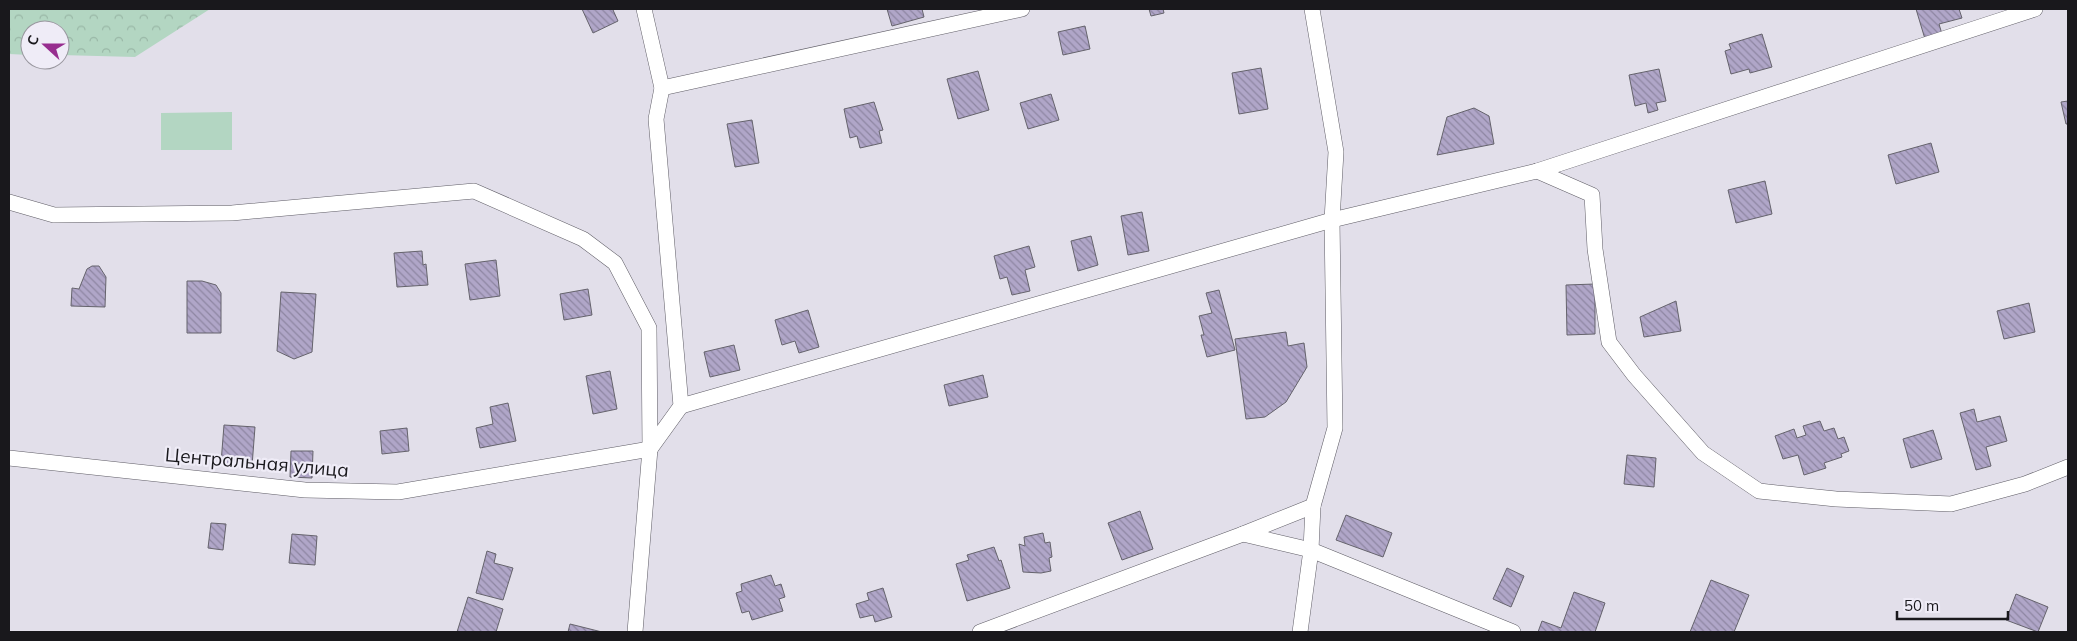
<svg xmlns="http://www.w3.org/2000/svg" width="2077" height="641" font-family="Mulish,sans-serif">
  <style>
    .forest { fill: url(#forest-crowns) }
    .pitch { fill: #b3d6c2 }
    .building { fill: url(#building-back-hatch); stroke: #65636c }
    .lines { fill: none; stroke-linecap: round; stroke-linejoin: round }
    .minor-casing { stroke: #5f5d66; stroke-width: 16 }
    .minor { stroke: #fff; stroke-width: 15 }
    .labels { text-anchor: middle; stroke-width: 4.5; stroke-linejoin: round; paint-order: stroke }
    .street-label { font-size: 19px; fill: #19181c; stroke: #efecf7 }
  </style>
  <defs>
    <pattern id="forest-crowns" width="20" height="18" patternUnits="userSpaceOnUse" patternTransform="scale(1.25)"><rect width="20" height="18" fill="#b3d6c2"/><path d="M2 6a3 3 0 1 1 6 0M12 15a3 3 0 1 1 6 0" fill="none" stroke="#99b7a6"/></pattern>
    <pattern id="building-back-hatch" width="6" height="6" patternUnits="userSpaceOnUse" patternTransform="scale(1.25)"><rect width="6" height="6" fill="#b0a6c8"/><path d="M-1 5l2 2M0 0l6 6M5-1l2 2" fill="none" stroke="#8e86a2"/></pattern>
  </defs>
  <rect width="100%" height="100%" fill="#e2dfea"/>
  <polygon class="forest" points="9,9 210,9 135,57 60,55 60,30 30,30 30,55 9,54"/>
  <polygon class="pitch" points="232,112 232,150 161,150 161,113"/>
  <g class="building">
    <polygon points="582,9 616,9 613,10 618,21 593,33"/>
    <polygon points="887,9 922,9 924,17 892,26"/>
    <polygon points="1149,9 1163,9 1164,13 1151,16"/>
    <polygon points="1916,9 1959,9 1962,18 1939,24 1942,34 1925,39"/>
    <polygon points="1085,26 1090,49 1063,55 1058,32"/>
    <polygon points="1762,34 1772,67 1750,73 1749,69 1731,74 1725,51 1731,49 1729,44"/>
    <polygon points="1261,68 1268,109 1239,114 1232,73"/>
    <polygon points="1659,69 1666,101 1656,103 1658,110 1648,113 1646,103 1635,106 1629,75"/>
    <polygon points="978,71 989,110 958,119 947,79"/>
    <polygon points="1051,94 1059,120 1028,129 1020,103"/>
    <polygon points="2068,101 2068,124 2066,124 2061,102"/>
    <polygon points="874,102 883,130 879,131 882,143 860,148 857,136 850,138 844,109"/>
    <polygon points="1474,108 1489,116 1494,144 1437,155 1447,117"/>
    <polygon points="752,120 759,163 735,167 727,124"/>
    <polygon points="1931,143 1939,172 1896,184 1888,155"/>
    <polygon points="1765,181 1772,214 1736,223 1728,190"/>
    <polygon points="1142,212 1149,251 1128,255 1121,216"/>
    <polygon points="1091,236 1098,265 1078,271 1071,241"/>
    <polygon points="1029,246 1035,267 1025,270 1030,291 1012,295 1007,277 1000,279 994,256"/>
    <polygon points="422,251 423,265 426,264 428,285 397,287 394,253"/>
    <polygon points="496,260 500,296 470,300 465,264"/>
    <polygon points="92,266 99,266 106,277 105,307 71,306 72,288 79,289 87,269"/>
    <polygon points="187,281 202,281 216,285 221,293 221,333 187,333"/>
    <polygon points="1595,284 1595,334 1567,335 1566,285"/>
    <polygon points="588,289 592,315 564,320 560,294"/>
    <polygon points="1219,290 1235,350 1207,357 1201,335 1204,335 1199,316 1212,313 1206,293"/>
    <polygon points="281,292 316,294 312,352 294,359 277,351"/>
    <polygon points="1676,301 1681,331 1644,337 1640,317"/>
    <polygon points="2029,303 2035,332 2004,339 1997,311"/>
    <polygon points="808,310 819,347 799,353 795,341 782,345 775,320"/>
    <polygon points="1286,332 1288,346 1304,343 1307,367 1286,402 1265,417 1246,419 1235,339"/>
    <polygon points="734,345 740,370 710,377 704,352"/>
    <polygon points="610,371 617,409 593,414 586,376"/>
    <polygon points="983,375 988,397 949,406 944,385"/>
    <polygon points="508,403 516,441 480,448 476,428 493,424 490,407"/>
    <polygon points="1974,409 1977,422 2000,416 2007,441 1986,447 1991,466 1976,470 1960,413"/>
    <polygon points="1820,421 1824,431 1834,428 1838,439 1844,437 1849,451 1841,454 1842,457 1824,463 1826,468 1804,475 1798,455 1783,459 1775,436 1794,429 1797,438 1806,435 1803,426"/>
    <polygon points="224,425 255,427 252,466 221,463"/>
    <polygon points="407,428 409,451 382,454 380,431"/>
    <polygon points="1933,430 1942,459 1911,468 1903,439"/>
    <polygon points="291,451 313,451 312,478 290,477"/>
    <polygon points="1627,455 1656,458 1654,487 1624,484"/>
    <polygon points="1140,511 1153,549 1122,560 1108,523"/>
    <polygon points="1346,515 1392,533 1383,557 1336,540"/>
    <polygon points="211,523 226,524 223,550 208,548"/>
    <polygon points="1043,533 1045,543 1050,542 1052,557 1049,558 1051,571 1041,573 1023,572 1019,544 1025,546 1024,537"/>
    <polygon points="292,534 317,536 315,565 289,563"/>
    <polygon points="994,547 999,561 1001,560 1010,588 967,601 956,564 969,560 967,555"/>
    <polygon points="487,551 496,554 494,563 513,568 503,600 476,593"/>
    <polygon points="1507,568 1524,576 1511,607 1493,599"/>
    <polygon points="771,575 775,586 781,584 785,597 779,599 783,611 752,620 749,611 742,613 736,593 742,591 741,584"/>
    <polygon points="1711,580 1749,595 1734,632 1690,632"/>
    <polygon points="883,588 892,617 875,622 873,615 860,618 856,604 869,600 867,593"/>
    <polygon points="1574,592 1605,603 1595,632 1538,632 1542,621 1561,628"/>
    <polygon points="2016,594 2048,607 2038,632 2006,620"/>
    <polygon points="468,597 503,609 496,632 457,632"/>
    <polygon points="570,624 602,632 568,632"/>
  </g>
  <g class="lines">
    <g class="minor-casing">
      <g id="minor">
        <polyline points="662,88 1022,9"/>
        <polyline points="1537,171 1592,195 1595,249 1609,342 1634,375 1703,453 1759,491 1836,499 1951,504 2025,484 2068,467"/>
        <polyline points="9,202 54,215 232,213 474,191 583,239 615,263 649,328 650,449 635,632"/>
        <polyline points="681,406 1332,220 1537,171 2035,9"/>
        <polyline points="9,458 305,490 398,492 650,449 681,406 656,119 662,88 644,9"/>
        <polyline points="1243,534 1311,550 1513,632"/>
        <polyline points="980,632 1243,534 1313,506 1335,428 1332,220 1336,152 1312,9"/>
        <polyline points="1300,632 1311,550 1313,506"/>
      </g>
    </g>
    <use href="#minor" class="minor"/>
  </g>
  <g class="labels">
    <g class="street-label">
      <text transform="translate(257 462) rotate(5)" y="7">Центральная улица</text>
    </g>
  </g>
  <rect width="2077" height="641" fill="none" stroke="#19181c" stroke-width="20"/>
  <g transform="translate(45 45) rotate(291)"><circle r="24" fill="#efecf7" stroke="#99979f"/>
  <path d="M0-4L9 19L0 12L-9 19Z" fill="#972d8f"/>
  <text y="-8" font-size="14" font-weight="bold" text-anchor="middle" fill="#19181c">С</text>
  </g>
  <path d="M1897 611v8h111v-8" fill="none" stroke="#19181c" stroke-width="2.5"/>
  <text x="1904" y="611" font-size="15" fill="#19181c" stroke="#efecf7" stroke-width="4" paint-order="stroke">50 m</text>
</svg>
